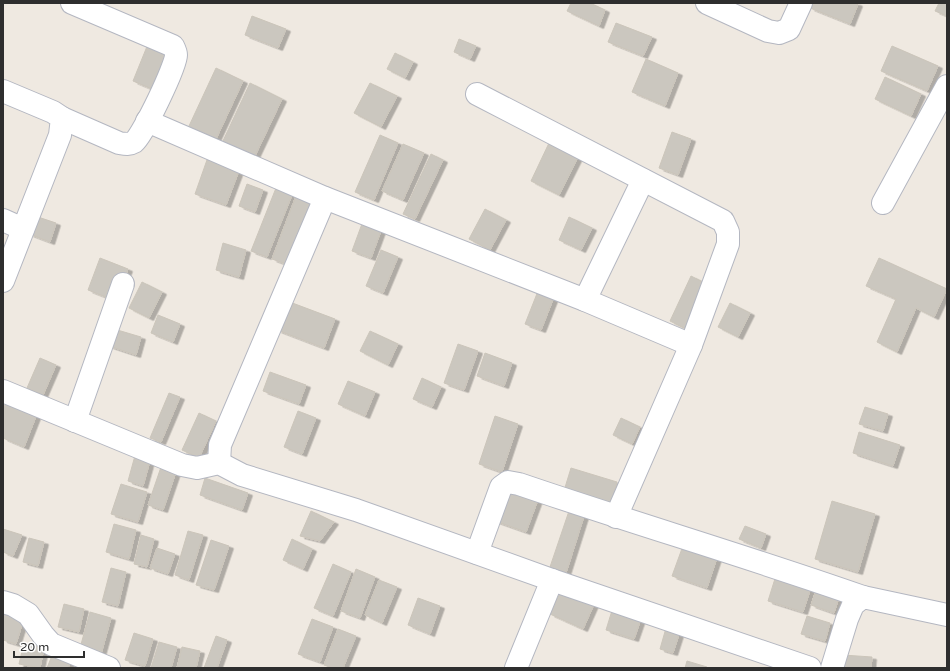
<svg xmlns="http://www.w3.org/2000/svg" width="950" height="671" font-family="'Varela Round',sans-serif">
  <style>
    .building { fill: #cbc7bf; stroke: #cbc5ba; filter: url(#shadow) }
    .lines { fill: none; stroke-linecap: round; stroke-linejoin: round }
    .street-casing { stroke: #b4b7c1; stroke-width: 24 }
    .street { stroke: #fff; stroke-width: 22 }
  </style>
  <defs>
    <filter id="shadow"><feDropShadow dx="4.5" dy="2.5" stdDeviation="0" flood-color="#0004"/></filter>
  </defs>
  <rect width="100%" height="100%" fill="#efe9e1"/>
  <g class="building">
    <polygon points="571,3 590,3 605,10 599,26 567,11"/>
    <polygon points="812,3 856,3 858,4 850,24 810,8"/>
    <polygon points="939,3 947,3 947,16 935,11"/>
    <polygon points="252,16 286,29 278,48 245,35"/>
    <polygon points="616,23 652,37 643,56 608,42"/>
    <polygon points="150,39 169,48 152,89 133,81"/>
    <polygon points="459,39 476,46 470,59 454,52"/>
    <polygon points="892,46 938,66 927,91 881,71"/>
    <polygon points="395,53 413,62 405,78 387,69"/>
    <polygon points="646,59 678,73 665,106 632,92"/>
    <polygon points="216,68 243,81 216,139 189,126"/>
    <polygon points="885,77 921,94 911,116 875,99"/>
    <polygon points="250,83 282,99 254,158 222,143"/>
    <polygon points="370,83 397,96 381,127 354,113"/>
    <polygon points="672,132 691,139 678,175 659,168"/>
    <polygon points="380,135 398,143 374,200 355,192"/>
    <polygon points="549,143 578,157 559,195 531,181"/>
    <polygon points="403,144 424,153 403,200 382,191"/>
    <polygon points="431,154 443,160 415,219 403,214"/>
    <polygon points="208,157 240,168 226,205 195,194"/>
    <polygon points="247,184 263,190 255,212 239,206"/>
    <polygon points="276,188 292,195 267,257 251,251"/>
    <polygon points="296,196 312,202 286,264 272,259"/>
    <polygon points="485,209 506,220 490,250 469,239"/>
    <polygon points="35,216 56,223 50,242 29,234"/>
    <polygon points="569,217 592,228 581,250 559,240"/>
    <polygon points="363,221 382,228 371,258 352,251"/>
    <polygon points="223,243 246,250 239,277 216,270"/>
    <polygon points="381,250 398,257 383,293 366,286"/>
    <polygon points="100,258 128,269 116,301 88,290"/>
    <polygon points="879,258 947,289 934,317 916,308 897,352 877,342 896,299 866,286"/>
    <polygon points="691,276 711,286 690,331 670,321"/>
    <polygon points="142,282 162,292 149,318 129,308"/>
    <polygon points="538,291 554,297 541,330 525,324"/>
    <polygon points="287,301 335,319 324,348 277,330"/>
    <polygon points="730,303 750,313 738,337 718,327"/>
    <polygon points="158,315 180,324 173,342 151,333"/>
    <polygon points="114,329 141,337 136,355 109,346"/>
    <polygon points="370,331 398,344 388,365 360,351"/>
    <polygon points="458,344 478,351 464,390 444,383"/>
    <polygon points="485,353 512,363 504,386 477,376"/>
    <polygon points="40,358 56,365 43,395 27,388"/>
    <polygon points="270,372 306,385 299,404 263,391"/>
    <polygon points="422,378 441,387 432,407 413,399"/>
    <polygon points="348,381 375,392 365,416 338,404"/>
    <polygon points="169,393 180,397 161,442 150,438"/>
    <polygon points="6,402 37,414 24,447 3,438 3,410"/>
    <polygon points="865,407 888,414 883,431 859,424"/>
    <polygon points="298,411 316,418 302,454 284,447"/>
    <polygon points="199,413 216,421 199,458 182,450"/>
    <polygon points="495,416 518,424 502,472 479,464"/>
    <polygon points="621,418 640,427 632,444 613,435"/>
    <polygon points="859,432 900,445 893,466 853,453"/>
    <polygon points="136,452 151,457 143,486 128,481"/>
    <polygon points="161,467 176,472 163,510 148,505"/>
    <polygon points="571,468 617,482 610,509 563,494"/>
    <polygon points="205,478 248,493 242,510 200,495"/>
    <polygon points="121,484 147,492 138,522 111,514"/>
    <polygon points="508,487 539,497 526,532 495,521"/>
    <polygon points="832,501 875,514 858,572 815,559"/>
    <polygon points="570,508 585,513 566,573 550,567"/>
    <polygon points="311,511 334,522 320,541 300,536"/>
    <polygon points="114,524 136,530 129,559 106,552"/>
    <polygon points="745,526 766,534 761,548 739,539"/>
    <polygon points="3,529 22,535 13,556 3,552"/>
    <polygon points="188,531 203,535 189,580 175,575"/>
    <polygon points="141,535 154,539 147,567 134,564"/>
    <polygon points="29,538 44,542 38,566 23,562"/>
    <polygon points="292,539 312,549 303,569 283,560"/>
    <polygon points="211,540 229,546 214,590 196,585"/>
    <polygon points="684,543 718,555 707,588 672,576"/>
    <polygon points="157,548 175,554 168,574 150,568"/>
    <polygon points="333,564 351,572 333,616 314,608"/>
    <polygon points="111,568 126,572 118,606 102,602"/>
    <polygon points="356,569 375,577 360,618 341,611"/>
    <polygon points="778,569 813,581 803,612 768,601"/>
    <polygon points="379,580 397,587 382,623 365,615"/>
    <polygon points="563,587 595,602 583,629 550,614"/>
    <polygon points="817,587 840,594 834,613 811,605"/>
    <polygon points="418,598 440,606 430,634 408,625"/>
    <polygon points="64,604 84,609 79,632 58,627"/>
    <polygon points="614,604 643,613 634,639 606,630"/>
    <polygon points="3,608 25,615 16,644 3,640"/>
    <polygon points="90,612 111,618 101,654 80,648"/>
    <polygon points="807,616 830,623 825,641 801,634"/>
    <polygon points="312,619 333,627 320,662 298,654"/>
    <polygon points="668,621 682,625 673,653 660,649"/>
    <polygon points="338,629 356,636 343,668 332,668 324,665"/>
    <polygon points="134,633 153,639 145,666 125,660"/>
    <polygon points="216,636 227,640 217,668 204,668"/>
    <polygon points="159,642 177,647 171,668 151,668"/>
    <polygon points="24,643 44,648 40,668 19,664"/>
    <polygon points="182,647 200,651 196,668 177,668"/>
    <polygon points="53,653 71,660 68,668 47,668"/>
    <polygon points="843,655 872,657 871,668 842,668"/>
    <polygon points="687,661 707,667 707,668 685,668"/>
  </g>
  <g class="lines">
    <g class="street-casing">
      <g id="street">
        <polyline points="707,3 768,31 779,33 789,29 801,3"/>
        <polyline points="3,91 53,112 62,118 60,135 3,281"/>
        <polyline points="477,94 723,221 728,232 728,244 691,345 616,517"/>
        <path d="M62,118l57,25c6,1 10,2 15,-1 9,-7 42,-76 42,-87 0,-3 -2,-7 -3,-9l-101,-43"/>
        <polyline points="147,121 325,198 585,300 691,345"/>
        <polyline points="883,203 947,86"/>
        <polyline points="3,220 23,229"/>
        <polyline points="585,300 643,180"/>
        <polyline points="3,391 182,465 197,468 219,463 242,475 356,510 552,580 810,668"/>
        <polyline points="75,421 123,284"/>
        <polyline points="219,463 220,445 325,198"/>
        <path d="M477,553l24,-66 7,-5 11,2c114,39 230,73 344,113"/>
        <polyline points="3,602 13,605 28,614 43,635 51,644 109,668"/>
        <polyline points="516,668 552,580"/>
        <polyline points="832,668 847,619 853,605 863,597 947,615"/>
      </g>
    </g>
    <use href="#street" class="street"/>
  </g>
  <rect width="950" height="671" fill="none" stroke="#2e2e2e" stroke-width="8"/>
  <path d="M14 651v6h70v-6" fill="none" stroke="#2e2e2e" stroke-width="2"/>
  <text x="20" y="651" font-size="12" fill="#2e2e2e" stroke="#ffffff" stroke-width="3" paint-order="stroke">20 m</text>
</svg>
